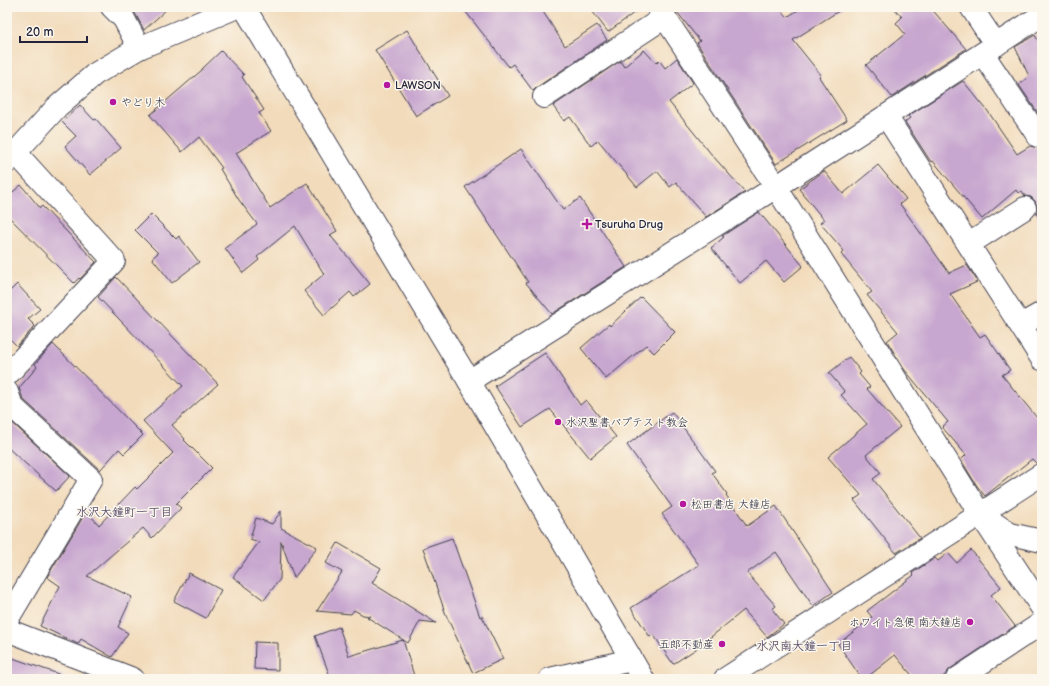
<svg xmlns="http://www.w3.org/2000/svg" width="1049" height="686" font-family="'Balsamiq Sans','Klee One',sans-serif">
  <style>
    .building { fill: #c7a6cf }
    .lines { fill: none; stroke-linecap: round; stroke-linejoin: round }
    .minor-casing { stroke: #413e4e; stroke-width: 24 }
    .minor { stroke: #fff; stroke-width: 22 }
    .poi-dot { fill: #b5179e; stroke: #fbf7ec; stroke-width: 1.5 }
    .labels { text-anchor: middle; stroke-width: 3; stroke-linejoin: round; paint-order: stroke }
    .poi-label { font-size: 11px; fill: #22223b; stroke: #fbf7ec; text-anchor: start }
    .neighbourhood-label { font-size: 12px; font-weight: bold; fill: #5c506f; stroke: #fbf7ec }
  </style>
  <rect width="100%" height="100%" fill="#fbf7ec"/>
  <filter id="ink" filterUnits="userSpaceOnUse"><feTurbulence type="fractalNoise" baseFrequency=".025" numOctaves="2"/><feDisplacementMap in="SourceGraphic" scale="8" xChannelSelector="R" yChannelSelector="G"/><feConvolveMatrix kernelMatrix="1 2 1 2 8 2 1 2 1" color-interpolation-filters="sRGB"/></filter>
  <filter id="wash" filterUnits="userSpaceOnUse"><feTurbulence type="fractalNoise" baseFrequency=".012" numOctaves="4" result="noise"/><feDisplacementMap in="SourceGraphic" scale="16" xChannelSelector="R" yChannelSelector="G"/><feGaussianBlur stdDeviation="0.9" result="paint"/><feColorMatrix in="noise" values="0 0 0 0 0 0 0 0 0 0 0 0 0 0 0 0 0 1.4 0 .05"/><feComposite in="paint" operator="in"/></filter>
  <g filter="url(#wash)">
    <rect width="100%" height="100%" fill="#f2dbbb"/>
    <g id="blocks">
      <g class="building">
        <polygon points="130,7 169,7 144,30 135,13"/>
        <polygon points="462,7 540,7 565,46 597,25 607,40 537,87 533,91 513,64 509,67"/>
        <polygon points="589,7 642,7 608,32"/>
        <polygon points="673,7 778,7 787,17 803,7 845,7 793,40 821,75 819,77 847,120 776,164 697,43 700,41"/>
        <polygon points="893,7 930,7 966,49 892,97 866,65 905,34 896,23 902,17"/>
        <polygon points="407,30 448,96 416,116 375,50"/>
        <polygon points="1035,35 1042,48 1042,119 1019,85 1029,76 1015,47"/>
        <polygon points="644,50 656,63 659,60 665,68 677,58 693,83 669,102 712,155 745,192 706,217 676,182 670,187 657,171 637,187 598,140 591,146 570,117 564,121 553,106 620,61 624,67"/>
        <polygon points="221,51 244,75 242,77 264,110 259,113 271,131 236,153 270,208 307,183 337,231 330,235 370,284 354,297 350,292 324,315 304,291 324,274 295,226 257,257 259,260 243,273 225,248 257,224 239,200 220,169 222,168 199,137 182,152 150,115 202,70 202,69"/>
        <polygon points="963,81 987,110 1017,154 1030,146 1038,148 1042,147 1042,223 1036,213 1037,207 1035,201 1031,197 1025,196 1022,191 1018,193 1016,190 982,219 933,161 931,162 905,122 910,118 908,116"/>
        <polygon points="80,105 94,120 96,119 121,148 90,175 65,146 76,136 62,122"/>
        <polygon points="521,149 563,210 580,198 626,267 552,314 526,283 528,282 465,187"/>
        <polygon points="878,165 906,199 900,204 949,273 967,265 976,279 977,282 950,294 980,337 985,334 1010,370 1002,375 1042,424 1042,462 1036,463 1032,459 985,496 977,486 961,460 966,455 942,427 948,422 904,369 887,341 898,332 867,295 872,292 841,254 844,251 820,223 824,220 799,189 824,171 843,194"/>
        <polygon points="21,185 40,208 42,206 96,262 80,279 79,278 74,283 7,215 7,197"/>
        <polygon points="759,212 803,266 784,282 766,261 740,283 711,248 724,237 722,236"/>
        <polygon points="151,214 176,239 179,236 199,262 172,283 152,258 158,253 135,230"/>
        <polygon points="116,277 218,384 172,425 185,439 184,440 212,468 176,504 181,508 152,538 143,528 87,576 132,597 118,627 128,633 112,657 81,639 78,644 40,626 60,586 47,577 83,517 88,513 99,525 135,487 137,489 173,453 143,421 183,386 98,297"/>
        <polygon points="17,284 40,309 28,319 35,326 17,346 7,336 7,294"/>
        <polygon points="641,297 675,332 654,353 646,345 606,379 581,348 609,324 610,326"/>
        <polygon points="53,344 143,435 124,454 119,449 100,470 23,399 19,388 37,367 35,364"/>
        <polygon points="545,353 580,405 586,400 616,437 590,458 550,409 522,427 495,386"/>
        <polygon points="849,357 861,372 859,374 870,387 867,389 900,427 866,455 881,473 873,479 920,538 896,553 854,500 861,495 828,457 867,424 841,395 845,392 829,373"/>
        <polygon points="672,412 715,471 712,473 727,494 726,495 747,526 776,506 833,592 813,606 776,552 747,573 776,606 772,609 784,624 767,637 744,610 696,649 673,664 653,634 650,637 631,608 699,565 662,514 672,507 627,445"/>
        <polygon points="7,418 70,476 56,491 7,447"/>
        <polygon points="281,511 281,528 317,547 294,578 281,541 280,579 264,600 233,577 259,542 250,539 256,518 272,524"/>
        <polygon points="452,538 480,617 482,616 503,659 473,673 446,615 423,548"/>
        <polygon points="338,543 381,568 372,583 436,623 420,621 408,643 367,617 370,616 363,615 354,610 351,614 317,611 342,572 326,563"/>
        <polygon points="971,550 1001,587 991,595 1015,626 950,669 941,679 915,679 895,655 865,679 862,679 838,644 872,617 867,611 914,575 912,573 935,558 938,561 948,553 957,563"/>
        <polygon points="189,573 221,590 206,618 174,601"/>
        <polygon points="339,627 349,656 403,640 415,679 331,679 315,636"/>
        <polygon points="255,642 278,643 278,670 254,669"/>
        <polygon points="7,656 64,676 64,679 7,679"/>
      </g>
    </g>
  </g>
  <g filter="url(#ink)">
    <use href="#blocks" fill-opacity="0" stroke="#413e4e" stroke-width="1"/>
    <g class="lines">
      <g class="minor-casing">
        <g id="minor">
          <polyline points="112,7 124,19 139,48"/>
          <polyline points="244,7 469,381 643,679"/>
          <polyline points="658,7 776,187 980,514 1042,608"/>
          <polyline points="971,7 996,45"/>
          <polyline points="983,54 1038,136"/>
          <polyline points="544,97 665,17"/>
          <polyline points="886,116 1042,359"/>
          <polyline points="7,162 57,107 95,74 139,48 237,7"/>
          <polyline points="969,244 1025,208"/>
          <polyline points="1021,325 1042,313"/>
          <polyline points="7,375 114,261 15,152"/>
          <polyline points="469,381 776,187 1042,15"/>
          <polyline points="7,392 12,406 91,479 7,620"/>
          <polyline points="986,518 1010,534 1042,541"/>
          <polyline points="7,630 133,679"/>
          <polyline points="550,679 631,660"/>
          <polyline points="725,679 1042,474"/>
          <polyline points="957,679 1042,623"/>
        </g>
      </g>
      <use href="#minor" class="minor"/>
    </g>
  </g>
  <g class="poi-dot">
    <circle cx="387" cy="85" r="4"/>
    <circle cx="113" cy="102" r="4"/>
    <path d="M585 218h4v4h4v4h-4v4h-4v-4h-4v-4h4z"/>
    <circle cx="558" cy="422" r="4"/>
    <circle cx="683" cy="504" r="4"/>
    <circle cx="970" cy="622" r="4"/>
    <circle cx="722" cy="644" r="4"/>
  </g>
  <g class="labels">
    <g class="poi-label">
      <text x="395" y="89">LAWSON</text>
      <text x="121" y="106">やどり木</text>
      <text x="595" y="228">Tsuruha Drug</text>
      <text x="566" y="426">水沢聖書バプテスト教会</text>
      <text x="691" y="508">松田書店 大鐘店</text>
      <text x="962" y="626" text-anchor="end">ホワイト急便 南大鐘店</text>
      <text x="714" y="648" text-anchor="end">五郎不動産</text>
    </g>
    <g class="neighbourhood-label">
      <text x="124" y="516">水沢大鐘町一丁目</text>
      <text x="804" y="650">水沢南大鐘一丁目</text>
    </g>
  </g>
  <rect width="1049" height="686" fill="none" stroke="#fbf7ec" stroke-width="24"/>
  <path d="M20 36v6h67v-6" fill="none" stroke="#22223b" stroke-width="2"/>
  <text x="26" y="36" font-size="12" fill="#22223b" stroke="#fbf7ec" stroke-width="3" paint-order="stroke">20 m</text>
</svg>
